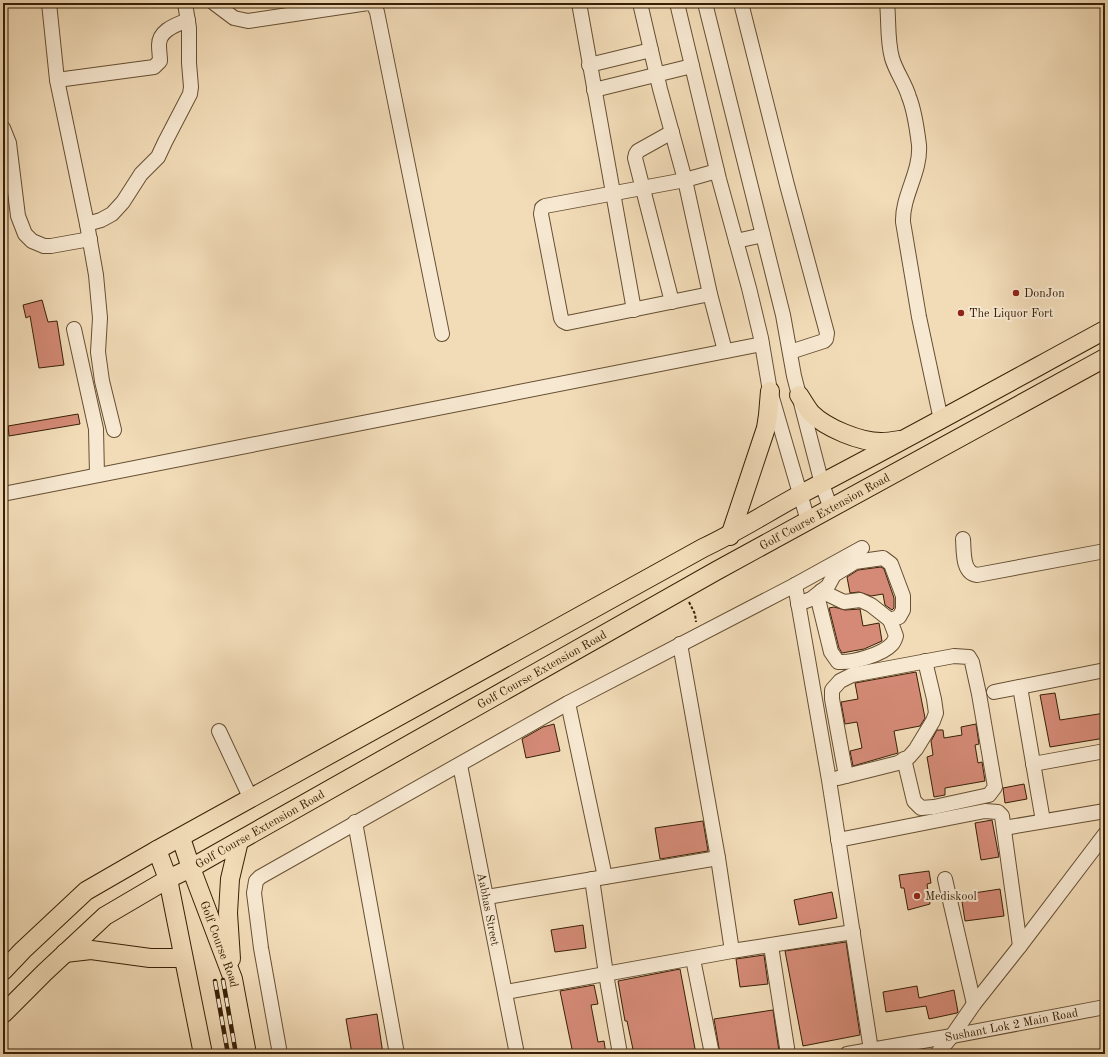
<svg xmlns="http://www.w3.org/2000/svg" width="1108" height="1057" font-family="'Old Standard TT',serif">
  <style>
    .building { fill: #d48a76; stroke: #372006 }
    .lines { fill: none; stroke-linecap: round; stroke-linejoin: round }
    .minor-casing { stroke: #664f32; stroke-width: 16 }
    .major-casing { stroke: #372006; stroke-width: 20 }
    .path { stroke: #372006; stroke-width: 2; stroke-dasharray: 3 2; stroke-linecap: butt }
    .minor { stroke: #f7e8d1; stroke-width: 14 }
    .major { stroke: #f2dcb8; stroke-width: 18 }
    .rail-casing { stroke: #372006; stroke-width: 4.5 }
    .rail { stroke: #f7e8d1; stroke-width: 3; stroke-dasharray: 9; stroke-linecap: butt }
    .poi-dot { fill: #8f2418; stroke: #f7e8d1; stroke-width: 1.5 }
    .labels { text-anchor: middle; stroke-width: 4; stroke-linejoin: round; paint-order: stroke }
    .poi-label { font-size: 12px; fill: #372006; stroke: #f7e8d1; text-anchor: start }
    .street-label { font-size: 12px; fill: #372006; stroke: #f7e8d1 }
  </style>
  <rect width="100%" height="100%" fill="#f2dcb8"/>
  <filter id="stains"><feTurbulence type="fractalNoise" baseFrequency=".005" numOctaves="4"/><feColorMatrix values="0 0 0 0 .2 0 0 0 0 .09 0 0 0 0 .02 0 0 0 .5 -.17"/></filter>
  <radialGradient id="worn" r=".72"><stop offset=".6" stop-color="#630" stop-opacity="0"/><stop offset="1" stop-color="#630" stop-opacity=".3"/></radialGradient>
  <g class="building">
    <polygon points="42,300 48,322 57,321 64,365 39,368 30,316 26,318 23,305"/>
    <polygon points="78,414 80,424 9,436 8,426"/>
    <polygon points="881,567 884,569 894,598 894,608 892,610 885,605 883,594 871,596 859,592 850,593 847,577 858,570"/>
    <polygon points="834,607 845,610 860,609 863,626 879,623 882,641 864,649 842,653 839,648 829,608"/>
    <polygon points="916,672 925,718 920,726 894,731 898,753 853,766 850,751 862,748 857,722 845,724 841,702 858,699 855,683"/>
    <polygon points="1055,693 1060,720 1105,713 1105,738 1050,747 1040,695"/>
    <polygon points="554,724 560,751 526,758 522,739 543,727"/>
    <polygon points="976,724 979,744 975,745 978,763 982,762 985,781 945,788 945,795 934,797 927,757 933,755 931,741 937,730 943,730 944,738 962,735 961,727"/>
    <polygon points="1024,784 1027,799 1005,803 1003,788"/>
    <polygon points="992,820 999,857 981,860 975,823"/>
    <polygon points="703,821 708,851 660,859 655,828"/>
    <polygon points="929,871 931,883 927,884 930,904 908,910 904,888 901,888 899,875"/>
    <polygon points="1000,889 1004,916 965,921 961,895"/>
    <polygon points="832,892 837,918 799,925 794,900"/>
    <polygon points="583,925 586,948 555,952 551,930"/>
    <polygon points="846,942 860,1035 803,1046 785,951"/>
    <polygon points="764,955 768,984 740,987 736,959"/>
    <polygon points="680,969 696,1054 634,1054 627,1021 625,1021 618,981"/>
    <polygon points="594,985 598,1004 591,1005 598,1042 604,1041 606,1054 573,1054 560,991"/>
    <polygon points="917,986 919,998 954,990 958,1012 957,1013 929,1019 926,1006 886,1012 883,992"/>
    <polygon points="773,1010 779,1051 763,1054 720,1054 714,1019"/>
    <polygon points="377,1014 383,1054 352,1054 346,1019"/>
  </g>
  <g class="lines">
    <g class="minor-casing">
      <g id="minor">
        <polyline points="49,3 57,80 87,224 96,275 100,318 98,352 102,381 114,430"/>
        <polyline points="214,3 234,18 248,21 368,3 374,5 377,12 442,334"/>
        <polyline points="579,3 634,310"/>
        <polyline points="640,3 660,89 685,180 710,294 725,351"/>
        <polyline points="677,3 719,179 749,288 761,338 770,391 808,521"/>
        <polyline points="705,3 783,315 794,376 822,484 831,509"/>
        <polyline points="741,3 787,185 827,333 826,339 824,341 790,352"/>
        <path d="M887,3c2,18 0,37 5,55 4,14 13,25 17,39 6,15 8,32 10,48 2,27 -17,51 -16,77l16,95 22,103"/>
        <polyline points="589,65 651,50"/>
        <path d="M57,80l97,-13 6,-6c0,-5 -1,-10 -1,-16 0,-15 17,-20 29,-25"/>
        <polyline points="594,90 692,66"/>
        <polyline points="3,128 9,143 18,216 25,234 32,241 44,246 51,246 90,239"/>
        <polyline points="87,224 101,220 112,214 123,202 141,174 158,157 165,142 190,94 191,87 189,63 189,28 185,3"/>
        <polyline points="736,241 763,235"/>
        <polyline points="710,294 567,323 563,321 561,318 541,214 542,208 545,206 685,180 717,171"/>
        <polyline points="672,302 635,158 636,154 638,151 672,132"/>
        <polyline points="74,329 96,429 97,475"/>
        <path d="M3,494c253,-51 506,-99 759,-150"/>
        <path d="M963,539c1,12 -1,34 14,36l128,-24"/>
        <polyline points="795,585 829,780 871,1050"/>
        <polyline points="821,591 844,602 860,600 871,605 890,620"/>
        <path d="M798,604l13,-5 17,-13 6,-11 21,-13 28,-4 8,6 12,32v14l-4,7 -9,3 6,16c-1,3 -2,6 -4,8 -10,11 -40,19 -54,18l-7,-10 -14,-57"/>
        <polyline points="680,644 718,858 732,951"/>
        <polyline points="1020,687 1043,821"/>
        <polyline points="994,692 1105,670"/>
        <polyline points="568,703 605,877"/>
        <polyline points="219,731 251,799"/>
        <polyline points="1033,764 1105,751"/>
        <path id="s1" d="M460,765l57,289"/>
        <polyline points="846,776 832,699 832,690 840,681 852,675 954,656 969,657 972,662 979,694 995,787 989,795 934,807 921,808 914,801 904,759"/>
        <polyline points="838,778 898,763 909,757 916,749 933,721 936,713 934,699 925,661"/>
        <polyline points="355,822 397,1054"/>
        <polyline points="1004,828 1105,811"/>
        <polyline points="838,840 985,811 998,812 1002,816 1020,946"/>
        <polyline points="592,879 606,974 620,1054"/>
        <polyline points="945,879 974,1004"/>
        <polyline points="487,897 718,858"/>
        <polyline points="771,946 788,1054"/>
        <polyline points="693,959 712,1054"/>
        <polyline points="506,992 732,951 853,932"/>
        <polyline points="280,1054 261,948 254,893 256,881 260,877 568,703 795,585 862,548"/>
        <path id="s2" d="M847,1054l105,-18 153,-29"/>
        <polyline points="937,1054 952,1036 974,1004 1020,946 1105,834"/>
      </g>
    </g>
    <g class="major-casing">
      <g id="major">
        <path d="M799,395c4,6 8,13 12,18 15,15 49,29 70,29 6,0 13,-1 19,-2"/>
        <polyline points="730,536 766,428 768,415 770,391"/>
        <path id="s3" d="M181,838l10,30 42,111 14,75"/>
        <polyline points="157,850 168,879 203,1054"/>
        <polyline points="65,953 91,950 150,958 183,958"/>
        <polyline points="231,959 228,913 230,879 239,841"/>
        <path d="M3,971l20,-21 63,-59 71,-41 546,-302c34,-16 65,-36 98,-54 102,-53 203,-109 304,-164"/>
        <path id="s4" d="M3,1014l42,-42 60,-56 63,-37 23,-11 525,-297 389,-213"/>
      </g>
    </g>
    <polyline class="path" points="689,602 695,614 696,622"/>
    <use href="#minor" class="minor"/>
    <use href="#major" class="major"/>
    <g class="rail-casing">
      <g id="rail">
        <polyline points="223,980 236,1054"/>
        <polyline points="215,981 228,1054"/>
      </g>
    </g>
    <use href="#rail" class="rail"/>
  </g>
  <g class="poi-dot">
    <circle cx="1016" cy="293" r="4"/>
    <circle cx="961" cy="313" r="4"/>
    <circle cx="917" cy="896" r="4"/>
  </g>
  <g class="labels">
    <g class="poi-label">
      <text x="1024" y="297">DonJon</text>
      <text x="969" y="317">The Liquor Fort</text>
      <text x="925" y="900">Mediskool</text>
    </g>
    <g class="street-label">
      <text dy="4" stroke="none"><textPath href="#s4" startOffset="967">Golf Course Extension Road</textPath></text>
      <text dy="4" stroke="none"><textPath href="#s4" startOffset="643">Golf Course Extension Road</textPath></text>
      <text dy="4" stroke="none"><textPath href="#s4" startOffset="319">Golf Course Extension Road</textPath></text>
      <text dy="4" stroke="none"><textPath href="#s1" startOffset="147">Aabhas Street</textPath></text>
      <text dy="4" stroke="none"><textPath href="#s3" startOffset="113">Golf Course Road</textPath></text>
      <text dy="4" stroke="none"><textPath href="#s2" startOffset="167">Sushant Lok 2 Main Road</textPath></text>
    </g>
  </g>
  <rect width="1108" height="1057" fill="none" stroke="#f2dcb8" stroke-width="16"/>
  <rect x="4" y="4" width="1100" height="1049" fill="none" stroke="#372006" stroke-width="2"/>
  <rect x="8" y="8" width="1092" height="1041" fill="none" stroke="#372006"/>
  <rect width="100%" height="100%" filter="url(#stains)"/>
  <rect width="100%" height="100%" fill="url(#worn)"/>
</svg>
